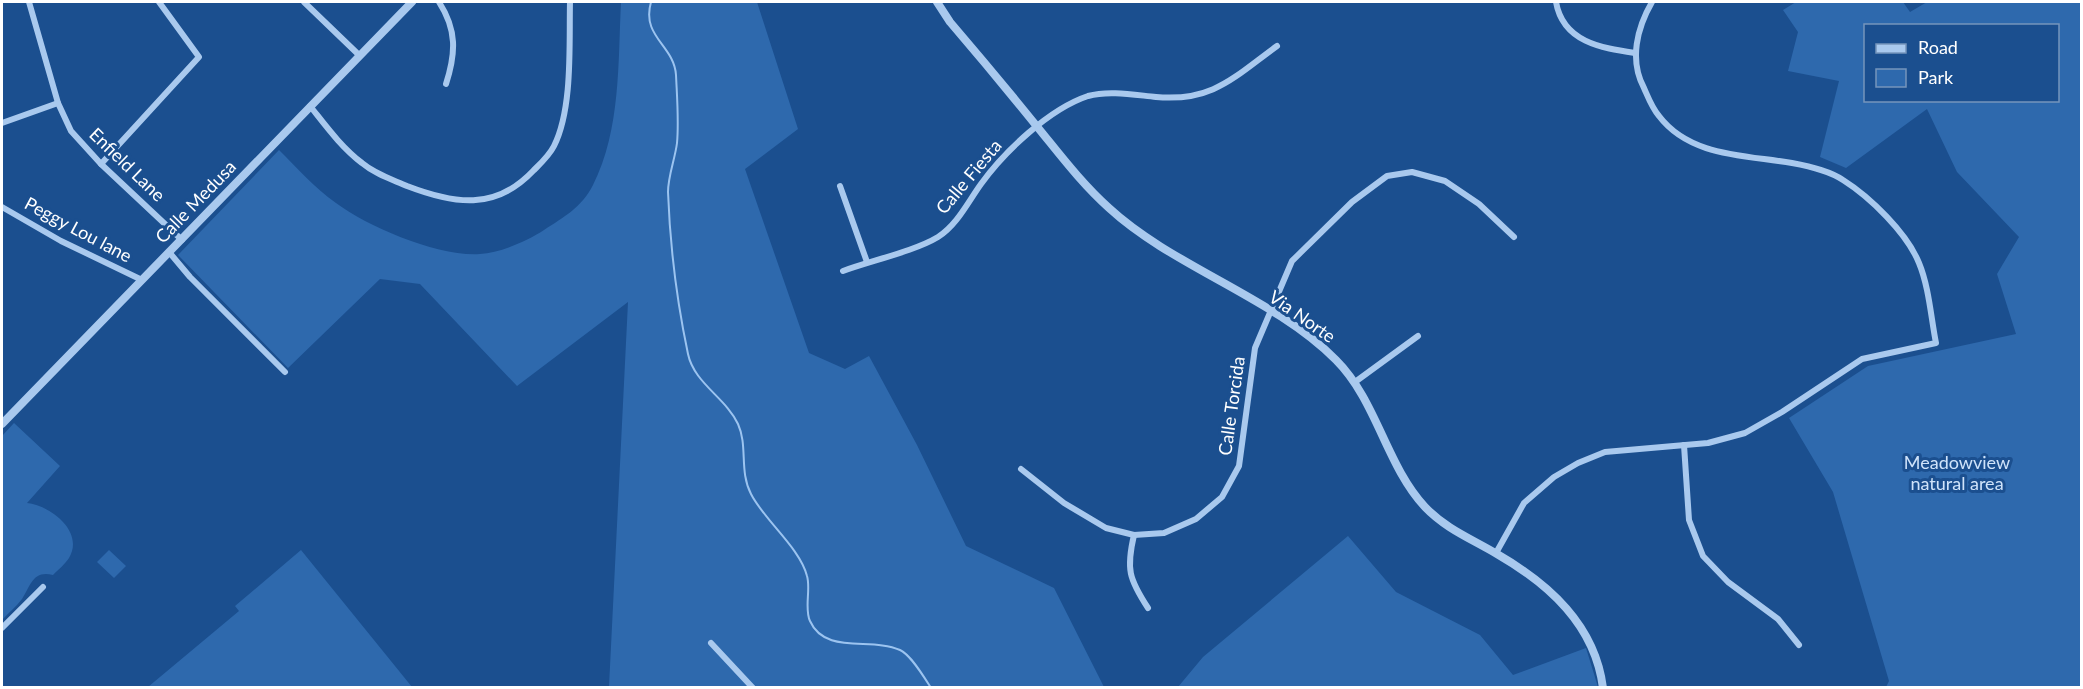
<svg xmlns="http://www.w3.org/2000/svg" width="2083" height="689" font-family="Lato,sans-serif">
  <style>
    .green { fill: #2e69ad; fill-rule: evenodd }
    .lines { fill: none; stroke-linecap: round; stroke-linejoin: round }
    .stream { stroke: #9cc4f0; stroke-width: 2 }
    .minor { stroke: #a9c9ee; stroke-width: 6 }
    .tertiary { stroke: #a9c9ee; stroke-width: 8 }
    .labels { text-anchor: middle; stroke-width: 6; stroke-linejoin: round; paint-order: stroke }
    .street-label { font-size: 18px; fill: #fff; stroke: #1b4f8f }
    .park-label { font-size: 18px; fill: #cfe3fa; stroke: #1b4f8f }
  </style>
  <rect width="100%" height="100%" fill="#1b4f8f"/>
  <g class="green">
    <path d="M621,2h136l41,127 -53,40 64,184 36,16 24,-13 48,89 49,101 88,42 50,99h-495l19,-385 -111,84 -97,-102 -40,-5 -92,89 -110,-113 101,-105c18,18 36,38 57,53 32,24 103,54 144,51 20,-1 47,-13 64,-24 20,-13 38,-23 49,-45 28,-55 25,-124 28,-183z"/>
    <path d="M1796,2h107l7,10 17,-10h154v685h-195l3,-6 -56,-189 -44,-74 79,-52 148,-32 -19,-60 22,-37 -62,-65 -30,-63 -81,59 -26,-11 19,-76 -51,-10 10,-39 -15,-22zM1866,26h192v74h-192z"/>
    <path d="M14,423l46,43 -33,37c22,2 58,28 42,55 -4,6 -11,12 -16,17 -20,-5 -22,10 -31,24 -6,8 -14,14 -20,21v-184z"/>
    <polygon points="1348,536 1396,592 1480,635 1513,675 1586,648 1598,687 1178,687 1203,657"/>
    <polygon points="109,550 126,566 114,578 97,562"/>
    <polygon points="301,550 412,687 148,687 239,611 235,606"/>
  </g>
  <g class="lines">
    <path class="stream" d="M651,2c-10,35 23,43 25,73 1,22 3,46 1,68 -2,16 -9,33 -9,49 2,53 9,110 20,162 6,29 38,44 50,70 10,22 1,47 13,70 13,26 49,54 56,82 4,13 -3,33 3,45 15,34 61,16 90,29 11,5 24,27 31,38"/>
    <g class="minor">
      <polyline points="29,2 58,103 71,131 101,164 182,240"/>
      <polyline points="304,2 359,55"/>
      <path d="M439,2c18,28 17,51 7,82"/>
      <path d="M1556,2c7,40 45,46 79,51"/>
      <path d="M310,106c16,20 31,41 52,57 13,11 29,16 45,23 47,18 88,25 126,-15 7,-7 16,-15 21,-25 19,-38 15,-102 16,-144"/>
      <polyline points="2,123 58,103"/>
      <polyline points="101,164 199,57 159,2"/>
      <polyline points="840,186 867,262"/>
      <polyline points="2,207 61,241 142,280"/>
      <polyline points="169,252 190,277 285,372"/>
      <path d="M843,271c27,-10 72,-20 95,-34 19,-12 30,-35 43,-53 23,-32 68,-75 107,-88 21,-6 47,-1 68,1 57,5 78,-20 121,-51"/>
      <polyline points="1355,382 1418,336"/>
      <polyline points="1684,445 1689,520 1703,556 1728,582 1778,619 1799,645"/>
      <polyline points="1021,469 1064,503 1106,528 1134,535 1164,533 1196,519 1222,497 1239,466 1255,348 1292,261 1352,202 1387,176 1412,172 1445,181 1479,204 1514,237"/>
      <path d="M1134,535c-8,34 -5,44 14,73"/>
      <path d="M1496,553l28,-50 30,-26 24,-14 27,-11 103,-9 37,-10 37,-21 80,-53 74,-16c-5,-25 -7,-56 -17,-80 -12,-30 -49,-66 -76,-83 -15,-10 -34,-14 -51,-17 -46,-8 -102,-6 -133,-47 -7,-8 -11,-19 -15,-28 -15,-28 -7,-60 8,-86"/>
      <polyline points="2,628 43,587"/>
      <polyline points="711,643 753,688"/>
    </g>
    <g class="tertiary">
      <path d="M937,2l13,20c30,35 60,71 89,107 22,27 44,56 70,79 64,59 166,90 227,152 41,41 50,105 89,147 21,22 47,32 72,47 52,30 98,71 106,134"/>
      <polyline points="2,424 412,2"/>
    </g>
  </g>
  <g class="labels">
    <g class="street-label">
      <text transform="translate(127 165) rotate(44)" y="6">Enfield Lane</text>
      <text transform="translate(969 177) rotate(-50)" y="6">Calle Fiesta</text>
      <text transform="translate(196 202) rotate(-46)" y="6">Calle Medusa</text>
      <text transform="translate(78 230) rotate(28)" y="6">Peggy Lou lane</text>
      <text transform="translate(1302 317) rotate(35)" y="6">Via Norte</text>
      <text transform="translate(1232 406) rotate(-82)" y="6">Calle Torcida</text>
    </g>
    <g class="park-label">
      <text x="1957" y="469">Meadowview<tspan x="1957" dy="21">natural area</tspan></text>
    </g>
  </g>
  <rect width="2083" height="689" fill="none" stroke="#ffffff" stroke-width="6"/>
  <rect x="1864" y="24" width="195" height="78" fill="#1b4f8f" stroke="#7695bc" stroke-width="1.5"/>
  <rect x="1876" y="44" width="30" height="9" fill="#a9c9ee" stroke="#7695bc" stroke-width="1.5"/>
  <text x="1918" y="54" font-size="18" fill="#ffffff">Road</text>
  <rect x="1876" y="69" width="30" height="18" fill="#2e69ad" stroke="#7695bc" stroke-width="1.5"/>
  <text x="1918" y="84" font-size="18" fill="#ffffff">Park</text>
</svg>
